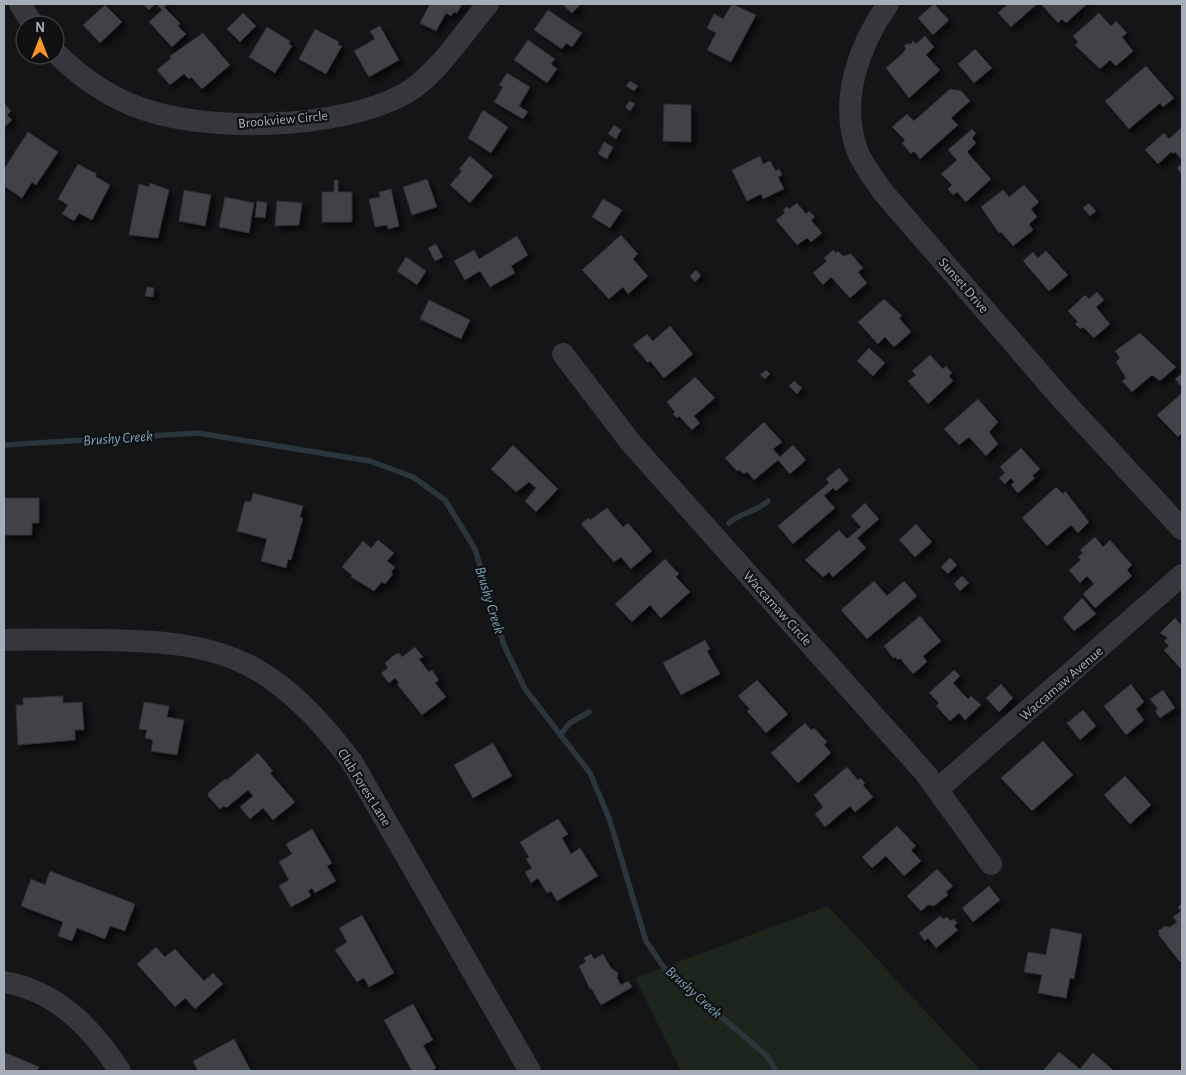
<svg xmlns="http://www.w3.org/2000/svg" width="1186" height="1075" font-family="'Alegreya Sans',sans-serif">
  <style>
    .green { fill: #1c251c }
    .lines { fill: none; stroke-linecap: round; stroke-linejoin: round }
    .stream { stroke: #2a363b; stroke-width: 5.5 }
    .building { fill: #404347; stroke: #2e2f33; filter: url(#shadow) }
    .minor { stroke: #35373c; stroke-width: 22 }
    .labels { text-anchor: middle; stroke-width: 4.5; stroke-linejoin: round; paint-order: stroke }
    .street-label { font-size: 14px; fill: #a5aeb8; stroke: #0f1012 }
    .water-label { font-size: 15px; font-style: italic; fill: #7aa3b5; stroke: #0f1012 }
  </style>
  <defs>
    <filter id="shadow"><feDropShadow dx="4.5" dy="4.5" stdDeviation="2.5" flood-color="#0009"/></filter>
  </defs>
  <rect width="100%" height="100%" fill="#141517"/>
  <polygon class="green" points="828,906 981,1071 681,1071 635,978"/>
  <g class="lines">
    <g class="stream">
      <polyline points="4,445 198,433 370,461 413,477 445,500 475,549 504,645 525,689 590,773 609,818 646,941 665,969 767,1056 776,1071"/>
      <path d="M729,523c10,-10 26,-10 39,-22"/>
      <polyline points="560,735 570,723 589,712"/>
    </g>
  </g>
  <g class="building">
    <polygon points="143,4 155,4 149,10"/>
    <polygon points="156,4 168,4 164,7 180,23 178,26 186,34 172,47 149,22 162,10"/>
    <polygon points="430,4 462,4 457,13 454,12 451,16 446,13 436,31 420,23"/>
    <polygon points="562,4 581,4 572,13"/>
    <polygon points="732,4 756,15 731,62 707,50 716,33 707,28 714,14 723,19"/>
    <polygon points="934,4 949,20 933,35 918,18"/>
    <polygon points="1008,4 1037,4 1011,27 998,13"/>
    <polygon points="1041,4 1087,4 1066,23 1062,19 1058,23"/>
    <polygon points="105,5 122,22 100,43 83,25"/>
    <polygon points="548,10 582,33 572,47 566,43 562,49 534,30"/>
    <polygon points="243,13 256,26 240,42 227,29"/>
    <polygon points="1099,13 1111,26 1116,21 1127,33 1122,37 1133,51 1116,66 1110,60 1100,69 1075,45 1078,42 1073,36"/>
    <polygon points="380,26 399,60 369,77 354,51 375,39 370,31"/>
    <polygon points="267,27 290,41 289,44 292,46 275,73 249,57"/>
    <polygon points="315,29 339,42 338,45 342,46 326,74 299,59"/>
    <polygon points="203,33 230,65 202,89 191,77 189,79 184,74 170,85 157,70 171,58 170,56"/>
    <polygon points="925,36 934,47 926,55 940,70 909,98 886,68 903,53 906,48 904,46 908,43 910,45 913,41 916,44"/>
    <polygon points="528,40 555,59 551,64 557,69 547,83 514,60"/>
    <polygon points="975,49 992,68 974,83 958,64"/>
    <polygon points="1146,66 1174,98 1163,107 1160,103 1129,129 1105,101"/>
    <polygon points="507,73 530,87 519,106 528,112 523,119 494,102 503,87 499,85"/>
    <polygon points="630,81 638,86 634,91 626,86"/>
    <polygon points="950,89 961,91 970,101 951,118 958,125 920,159 914,151 911,154 902,143 905,140 892,127 907,114 914,121"/>
    <polygon points="630,101 635,104 630,111 625,107"/>
    <polygon points="4,103 11,111 7,115 12,120 4,127"/>
    <polygon points="664,104 691,105 691,142 663,141"/>
    <polygon points="483,110 508,127 491,153 468,138"/>
    <polygon points="614,125 621,130 616,139 608,134"/>
    <polygon points="1182,127 1182,160 1175,152 1173,154 1171,152 1158,164 1145,150 1164,133 1169,139"/>
    <polygon points="972,129 976,133 972,138 976,143 967,152 991,179 966,202 957,192 953,195 948,189 952,185 941,174 957,160 948,150"/>
    <polygon points="28,132 58,152 36,185 32,182 22,198 4,186 4,169"/>
    <polygon points="604,142 613,147 607,159 598,154"/>
    <polygon points="470,156 493,176 470,203 450,185 462,171 459,169"/>
    <polygon points="760,156 763,164 770,161 776,171 779,169 782,175 778,177 784,189 763,199 761,194 747,201 732,170"/>
    <polygon points="78,164 97,174 95,176 110,185 92,220 79,213 74,221 62,214 68,205 58,199"/>
    <polygon points="1182,164 1182,175 1177,168"/>
    <polygon points="427,179 437,207 412,215 403,187"/>
    <polygon points="334,180 338,180 338,192 352,192 352,222 322,222 322,192 334,192"/>
    <polygon points="150,183 169,190 158,238 129,235 139,184 149,187"/>
    <polygon points="1024,185 1039,202 1031,209 1037,217 1029,224 1033,230 1013,246 1001,232 999,233 981,207 1003,190 1009,197"/>
    <polygon points="391,189 399,226 388,229 387,225 375,227 369,199 380,197 379,192"/>
    <polygon points="184,190 211,195 205,226 179,221"/>
    <polygon points="225,197 254,203 249,233 219,227"/>
    <polygon points="603,199 622,210 610,228 592,217"/>
    <polygon points="257,201 267,203 265,218 255,217"/>
    <polygon points="277,201 302,203 299,225 275,226"/>
    <polygon points="797,203 806,214 809,211 815,217 811,220 822,233 811,242 807,238 797,245 776,220 785,213 783,210 787,207 789,209"/>
    <polygon points="1089,203 1096,211 1090,216 1083,208"/>
    <polygon points="621,235 638,254 633,259 648,276 628,294 623,287 609,299 582,270"/>
    <polygon points="517,236 528,255 511,266 515,273 490,287 480,271 465,280 454,261 474,250 479,259"/>
    <polygon points="436,244 443,257 435,261 428,248"/>
    <polygon points="833,250 836,253 838,251 843,256 851,254 863,268 858,272 867,283 850,298 831,277 823,285 813,273 827,261 824,258"/>
    <polygon points="1046,251 1068,275 1049,291 1023,261 1033,252 1038,258"/>
    <polygon points="406,257 426,271 417,285 397,271"/>
    <polygon points="696,270 701,276 695,282 690,276"/>
    <polygon points="147,287 154,288 153,297 145,296"/>
    <polygon points="1097,292 1104,300 1096,307 1110,324 1094,338 1083,327 1080,329 1075,324 1078,322 1068,311 1085,295 1089,299"/>
    <polygon points="884,299 902,316 899,318 911,332 894,347 885,337 878,344 858,322"/>
    <polygon points="429,300 470,320 461,339 420,319"/>
    <polygon points="670,326 693,354 664,378 650,361 648,363 633,345 647,334 653,341"/>
    <polygon points="1140,333 1176,367 1160,381 1152,375 1132,392 1122,381 1126,378 1116,362 1120,358 1115,351"/>
    <polygon points="869,348 885,363 873,376 857,361"/>
    <polygon points="930,355 943,369 946,366 952,373 949,376 953,381 928,404 908,381 916,375 912,371"/>
    <polygon points="766,370 770,374 765,379 760,375"/>
    <polygon points="1182,374 1182,387 1175,379"/>
    <polygon points="695,377 715,398 694,416 700,423 692,430 679,416 677,418 673,414 675,412 667,402"/>
    <polygon points="794,381 802,388 797,394 789,386"/>
    <polygon points="1182,393 1182,433 1178,437 1157,415"/>
    <polygon points="978,399 998,422 989,432 998,444 986,456 969,437 959,445 944,429"/>
    <polygon points="764,422 782,442 773,449 780,457 793,445 806,460 790,474 778,460 754,480 747,472 744,474 739,470 737,471 725,458"/>
    <polygon points="513,445 558,489 536,512 525,501 536,488 529,482 516,492 491,469"/>
    <polygon points="1021,448 1040,469 1032,476 1035,478 1018,493 1011,485 1014,482 1011,478 1005,484 999,478 1005,473 1000,467"/>
    <polygon points="839,468 849,480 836,491 833,488 824,496 835,508 793,544 778,526 829,483 826,479"/>
    <polygon points="1056,487 1063,494 1065,491 1089,522 1078,533 1071,525 1047,546 1022,518"/>
    <polygon points="253,493 303,506 300,517 303,518 291,560 288,559 286,568 261,561 267,539 237,531 245,501 251,502"/>
    <polygon points="4,498 39,498 39,523 32,523 32,535 4,535"/>
    <polygon points="865,503 879,519 857,538 866,548 833,577 829,572 823,577 805,560 839,530 847,539 861,527 851,516"/>
    <polygon points="607,508 623,527 628,523 652,551 631,569 621,557 614,562 581,524 588,518 590,520"/>
    <polygon points="916,524 932,542 915,557 899,540"/>
    <polygon points="1095,537 1103,547 1110,540 1132,565 1127,570 1132,576 1095,608 1083,594 1094,584 1087,576 1080,583 1069,570 1081,560 1078,557 1083,553 1080,550"/>
    <polygon points="378,540 394,553 387,561 395,567 391,572 393,574 385,584 382,582 374,591 351,577 352,575 342,567 363,541 371,548"/>
    <polygon points="950,558 957,565 948,574 941,567"/>
    <polygon points="665,559 679,574 676,577 690,592 661,618 650,605 632,622 615,604"/>
    <polygon points="962,576 969,583 960,591 954,584"/>
    <polygon points="874,581 887,596 904,581 917,596 867,639 841,610"/>
    <polygon points="1082,598 1096,614 1074,631 1063,618"/>
    <polygon points="920,616 941,641 923,656 927,662 913,674 900,658 898,660 895,657 893,658 884,646"/>
    <polygon points="1175,618 1182,626 1182,670 1164,650 1169,646 1164,641 1168,638 1160,633"/>
    <polygon points="705,640 710,649 707,651 720,674 681,695 663,663"/>
    <polygon points="415,647 423,657 419,659 429,672 432,670 439,680 435,683 446,697 422,715 397,684 399,683 395,678 389,683 381,673 388,668 385,663 394,655 399,653 402,657"/>
    <polygon points="954,670 960,676 953,683 968,699 971,696 981,705 965,720 959,713 950,721 936,706 939,703 929,693"/>
    <polygon points="757,680 788,714 766,733 747,711 750,709 738,696"/>
    <polygon points="1001,684 1013,698 999,712 986,698"/>
    <polygon points="1131,684 1144,702 1136,709 1144,720 1126,735 1104,706"/>
    <polygon points="1163,690 1175,708 1160,718 1155,711 1158,709 1150,699"/>
    <polygon points="63,696 63,703 82,702 84,730 75,730 75,740 18,745 16,705 23,705 23,698"/>
    <polygon points="144,702 169,706 167,717 184,720 177,755 151,751 153,740 145,738 147,730 139,729"/>
    <polygon points="1083,710 1096,726 1080,740 1067,723"/>
    <polygon points="805,723 811,730 814,728 827,742 824,745 831,753 798,783 771,753"/>
    <polygon points="1043,741 1073,775 1032,811 1001,778"/>
    <polygon points="493,743 512,776 473,798 454,765"/>
    <polygon points="258,753 273,771 270,773 295,802 273,820 263,808 250,819 240,807 253,796 248,790 226,808 224,806 220,809 208,796 208,793 225,779 227,780"/>
    <polygon points="847,767 858,780 860,778 865,783 863,785 873,797 855,812 850,806 825,827 815,814 823,807 814,795"/>
    <polygon points="1125,776 1151,805 1130,824 1104,795"/>
    <polygon points="558,819 568,834 562,838 571,854 580,848 598,876 557,901 551,891 547,893 538,878 531,883 525,872 532,868 526,859 529,857 520,842"/>
    <polygon points="897,826 916,846 911,850 921,861 904,876 886,856 872,868 862,857"/>
    <polygon points="312,829 332,863 327,866 336,881 315,893 312,888 308,891 311,896 291,907 279,886 289,880 279,862 292,854 286,844"/>
    <polygon points="937,869 953,886 946,892 948,895 934,906 928,905 921,911 907,896"/>
    <polygon points="50,871 135,904 125,931 110,926 105,939 77,928 72,941 58,936 63,922 21,906 31,879 45,885"/>
    <polygon points="989,886 1000,900 973,922 962,908"/>
    <polygon points="1182,903 1182,961 1180,962 1158,934 1160,933 1158,931 1165,926 1170,927 1177,922 1173,917 1181,911 1178,907"/>
    <polygon points="362,915 394,973 369,987 364,978 357,982 335,950 347,942 339,928"/>
    <polygon points="940,916 943,919 947,917 951,921 954,919 957,923 954,926 958,930 936,948 928,938 925,941 919,933"/>
    <polygon points="1051,928 1082,934 1074,979 1070,978 1066,998 1038,993 1042,975 1024,972 1028,952 1046,955"/>
    <polygon points="156,947 165,957 175,949 204,981 213,973 223,984 195,1009 185,998 175,1007 137,964"/>
    <polygon points="591,954 594,959 603,954 611,968 618,973 617,978 621,985 628,981 632,987 601,1005 591,988 590,989 579,966 586,962 584,958"/>
    <polygon points="413,1004 433,1040 423,1045 436,1068 431,1071 412,1071 384,1020"/>
    <polygon points="234,1039 251,1071 198,1071 193,1061"/>
    <polygon points="4,1052 39,1067 37,1071 4,1071"/>
    <polygon points="1059,1052 1080,1069 1093,1053 1112,1069 1110,1071 1043,1071"/>
  </g>
  <g class="lines">
    <g class="minor">
      <polyline points="20,4 33,25"/>
      <path d="M888,4c-29,41 -49,96 -31,146 6,15 17,29 26,42l178,206 121,131"/>
      <path d="M55,52c22,22 48,41 77,53 69,29 209,25 274,-12 31,-18 58,-61 82,-89"/>
      <polyline points="563,354 631,443 925,773 991,864"/>
      <path d="M4,640c33,-1 66,0 99,0 58,1 114,3 164,36 34,23 60,53 85,86l178,309"/>
      <polyline points="938,789 1182,575"/>
      <path d="M4,982c53,9 88,46 116,89"/>
    </g>
  </g>
  <g class="labels">
    <g class="street-label">
      <text transform="translate(283 119) rotate(-5)" y="5">Brookview Circle</text>
      <text transform="translate(964 285) rotate(49)" y="5">Sunset Drive</text>
      <text transform="translate(778 608) rotate(48)" y="5">Waccamaw Circle</text>
      <text transform="translate(1061 683) rotate(-41)" y="5">Waccamaw Avenue</text>
      <text transform="translate(365 787) rotate(58)" y="5">Club Forest Lane</text>
    </g>
    <g class="water-label">
      <text transform="translate(118 438) rotate(-4)" y="5">Brushy Creek</text>
      <text transform="translate(490 600) rotate(73)" y="5">Brushy Creek</text>
      <text transform="translate(694 992) rotate(42)" y="5">Brushy Creek</text>
    </g>
  </g>
  <rect width="1186" height="1075" fill="none" stroke="#a5aeb8" stroke-width="10"/>
  <g transform="translate(40 40)"><circle r="24" fill="#0f1012" stroke="#4b4f54"/>
  <path d="M0-4L9 19L0 12L-9 19Z" fill="#fe9425"/>
  <text y="-8" font-size="14" font-weight="bold" text-anchor="middle" fill="#a5aeb8">N</text>
  </g>
</svg>
